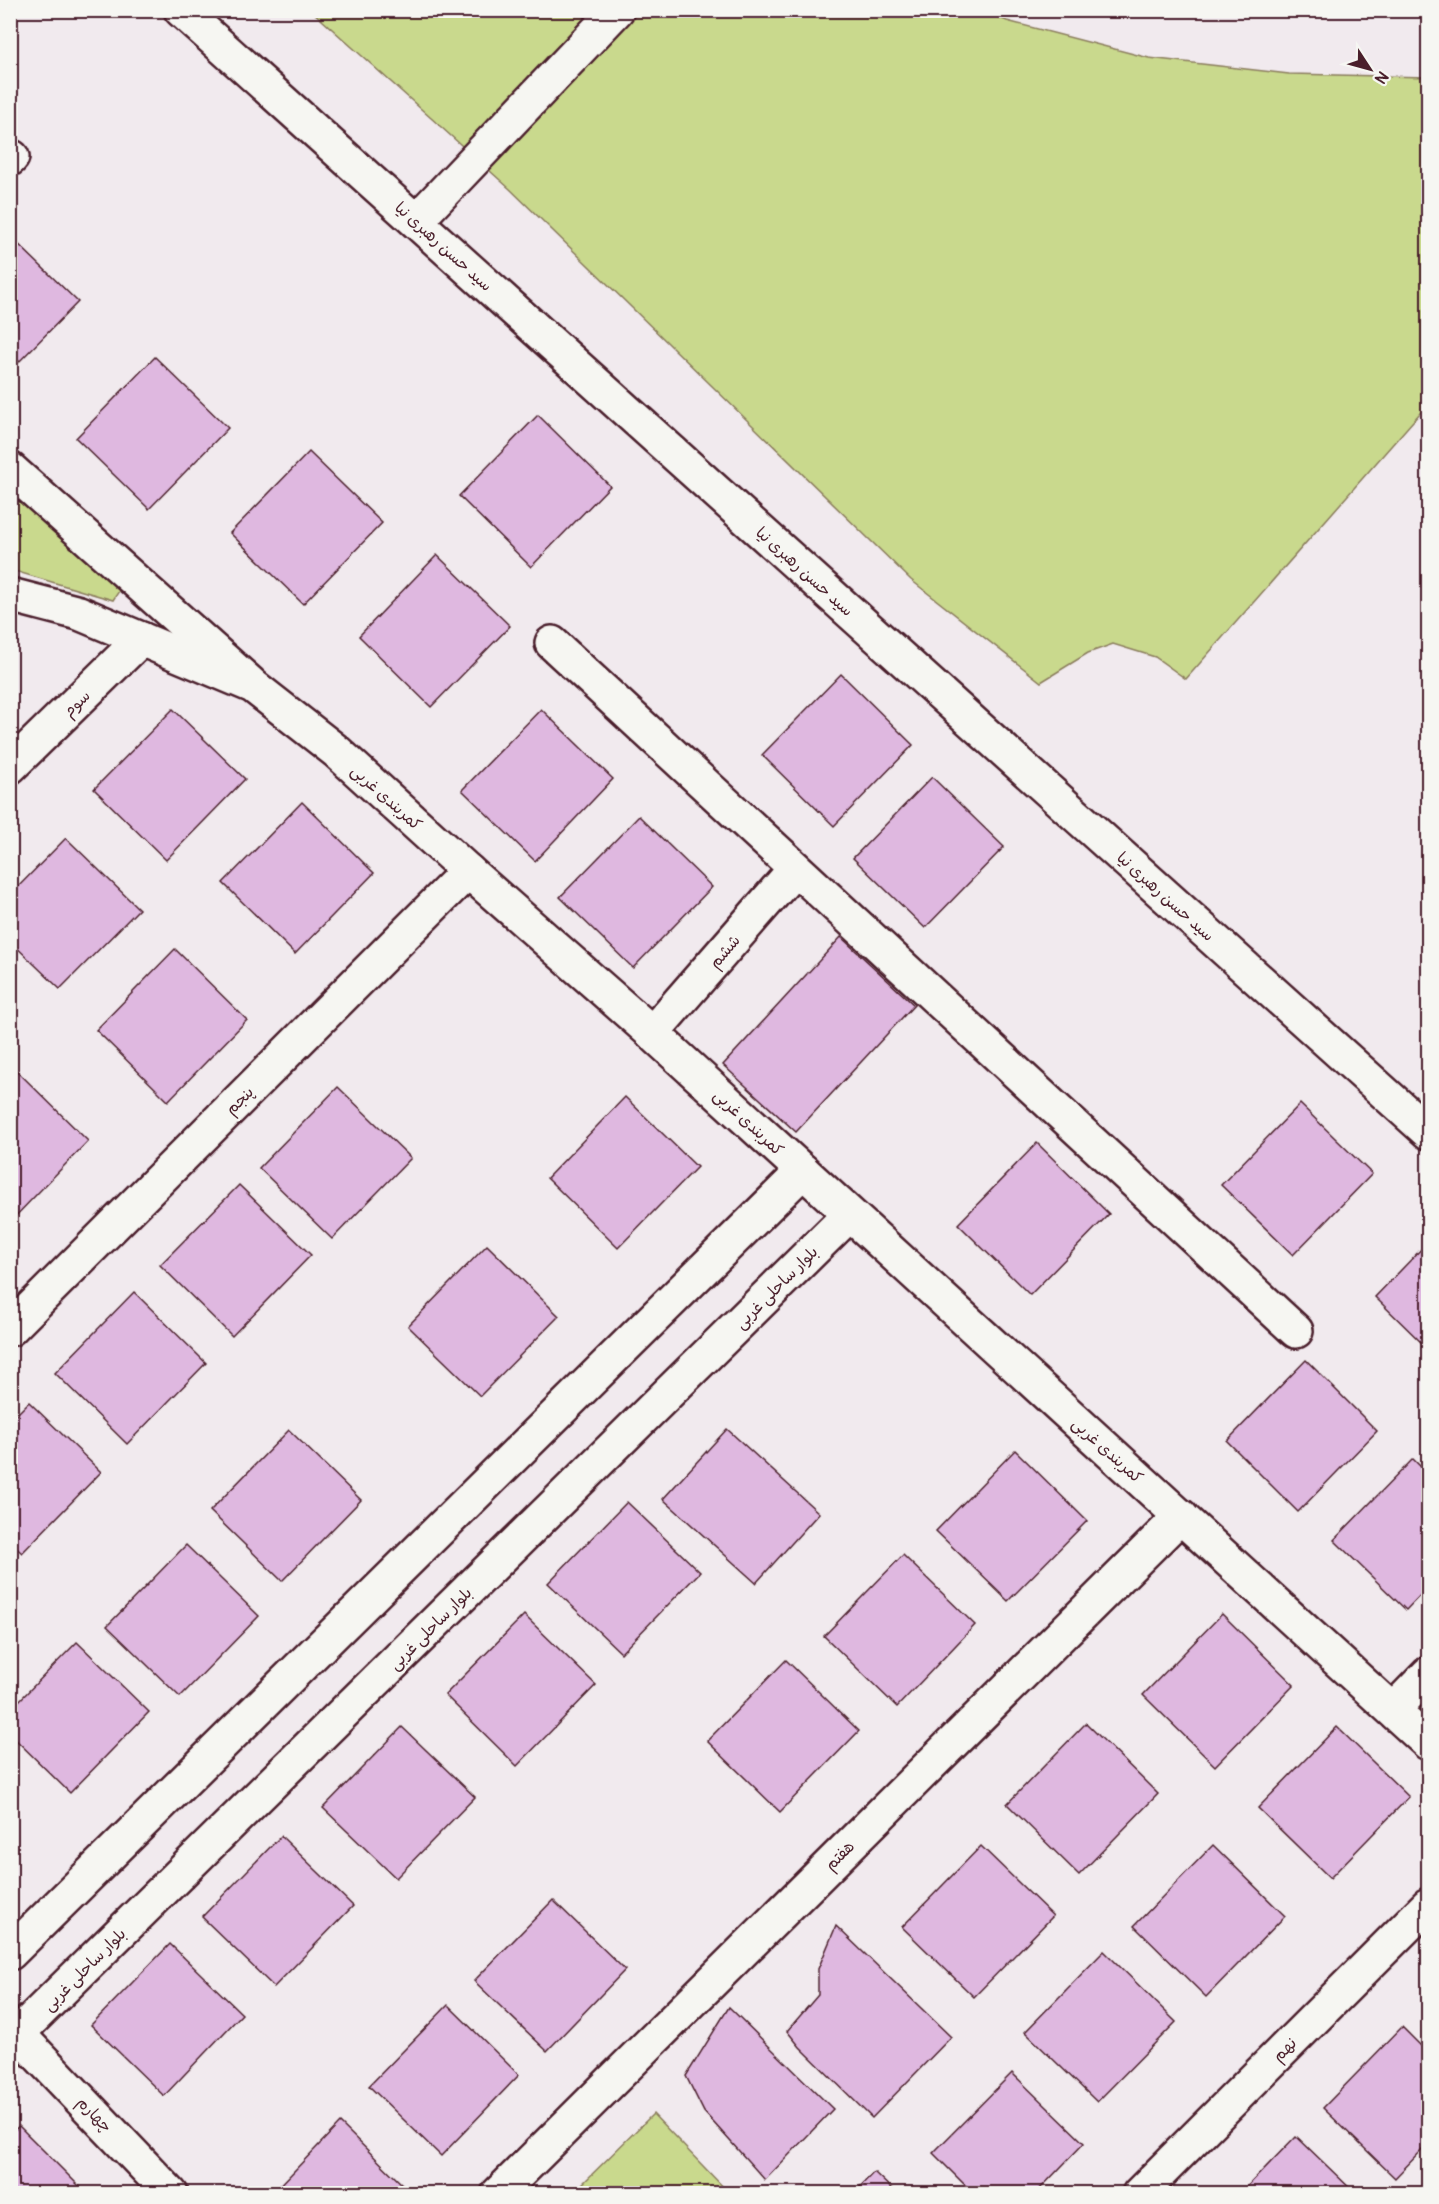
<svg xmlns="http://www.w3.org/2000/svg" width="1439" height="2204" font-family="Pangolin,'Playpen Sans Arabic',sans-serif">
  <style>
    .green { fill: #c9d98d; stroke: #8a7c5c; stroke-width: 1.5 }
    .building { fill: #dfb8e0; stroke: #4a1f2b; stroke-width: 1.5 }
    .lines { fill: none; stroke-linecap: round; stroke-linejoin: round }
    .minor-casing { stroke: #4a1f2b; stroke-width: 38 }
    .tertiary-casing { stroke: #4a1f2b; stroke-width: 38 }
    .minor { stroke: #f6f6f2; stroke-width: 33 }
    .tertiary { stroke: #f6f6f2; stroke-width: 33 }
    .labels { text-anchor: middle; stroke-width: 5; stroke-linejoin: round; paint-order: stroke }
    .street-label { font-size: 16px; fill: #4a1f2b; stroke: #f6f6f2 }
  </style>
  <rect width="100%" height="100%" fill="#f1eaee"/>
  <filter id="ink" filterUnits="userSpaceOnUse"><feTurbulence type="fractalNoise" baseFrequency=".0167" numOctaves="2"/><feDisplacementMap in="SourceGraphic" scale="12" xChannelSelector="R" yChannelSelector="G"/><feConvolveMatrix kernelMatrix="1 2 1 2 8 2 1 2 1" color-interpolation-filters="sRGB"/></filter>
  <g filter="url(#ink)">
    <g class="green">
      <polygon points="312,11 983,11 1007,21 1149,58 1289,74 1428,77 1428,404 1186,679 1155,657 1113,644 1088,653 1041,682 911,580 510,189"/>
      <polygon points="10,489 121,588 113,600 11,570"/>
      <polygon points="653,2114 729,2193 573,2193"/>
    </g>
    <g class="building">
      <polygon points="10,236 78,302 10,371"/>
      <polygon points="155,357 228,428 149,509 76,438"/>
      <polygon points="538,415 610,486 531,567 459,496"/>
      <polygon points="309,452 382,523 303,604 230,533"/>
      <polygon points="437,555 510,626 431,707 359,636"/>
      <polygon points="841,674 913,745 834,826 762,755"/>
      <polygon points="173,709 245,779 166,860 94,789"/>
      <polygon points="541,709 613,779 535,861 462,790"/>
      <polygon points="932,777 1004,847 925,928 853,858"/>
      <polygon points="302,802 374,873 295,954 223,883"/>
      <polygon points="639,816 712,887 633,968 560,897"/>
      <polygon points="66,838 139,909 60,989 10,941 10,895"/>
      <polygon points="841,937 914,1005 796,1132 723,1065"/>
      <polygon points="175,949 247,1020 168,1101 96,1030"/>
      <polygon points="17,1071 88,1141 10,1222 10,1077"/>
      <polygon points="338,1087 411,1158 332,1239 259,1168"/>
      <polygon points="625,1097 697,1167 618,1248 547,1178"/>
      <polygon points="1300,1104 1372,1174 1293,1255 1221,1185"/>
      <polygon points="1037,1143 1109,1214 1030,1295 958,1224"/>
      <polygon points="239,1185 311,1255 232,1336 160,1265"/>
      <polygon points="1428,1242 1428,1349 1375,1297"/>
      <polygon points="487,1245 559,1316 480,1396 408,1326"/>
      <polygon points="134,1292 206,1363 127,1444 55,1373"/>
      <polygon points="1306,1360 1377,1431 1298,1512 1227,1441"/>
      <polygon points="29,1402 101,1472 22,1553 10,1542 10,1421"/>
      <polygon points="727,1429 819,1513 756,1583 663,1499"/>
      <polygon points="289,1430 361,1500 282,1581 210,1511"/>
      <polygon points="1015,1450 1087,1521 1008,1601 936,1531"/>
      <polygon points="1413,1459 1428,1474 1428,1587 1406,1610 1334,1540"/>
      <polygon points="627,1502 700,1572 621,1653 548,1583"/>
      <polygon points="186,1545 259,1616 180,1697 107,1626"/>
      <polygon points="903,1555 975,1625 897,1707 824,1636"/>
      <polygon points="1222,1614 1294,1685 1215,1766 1143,1695"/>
      <polygon points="524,1615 596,1685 517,1766 445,1695"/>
      <polygon points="77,1642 149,1712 70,1793 10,1734 10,1710"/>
      <polygon points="786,1660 859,1731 780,1812 707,1741"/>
      <polygon points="1086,1723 1158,1794 1079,1875 1007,1804"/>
      <polygon points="402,1727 475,1797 396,1878 323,1808"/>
      <polygon points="1337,1727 1409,1797 1330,1878 1258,1808"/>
      <polygon points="281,1836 353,1906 274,1987 202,1917"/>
      <polygon points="1213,1845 1285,1916 1206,1997 1134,1926"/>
      <polygon points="981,1846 1053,1916 974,1997 902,1927"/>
      <polygon points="553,1900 625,1970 547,2051 474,1981"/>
      <polygon points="836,1926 951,2037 872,2118 800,2047 787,2031 818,1995 818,1969"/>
      <polygon points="170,1944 242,2014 164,2096 91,2025"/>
      <polygon points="1104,1951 1176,2022 1097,2102 1025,2032"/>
      <polygon points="448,2005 519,2075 441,2156 369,2086"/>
      <polygon points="729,2007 833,2109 765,2180 704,2112 686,2076"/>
      <polygon points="1402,2027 1428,2053 1428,2144 1395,2178 1323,2108"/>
      <polygon points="1012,2073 1084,2143 1035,2194 974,2194 933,2153"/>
      <polygon points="340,2123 412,2194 272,2194"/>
      <polygon points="19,2126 87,2194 10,2194 10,2134"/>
      <polygon points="1296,2136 1356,2194 1240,2194"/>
      <polygon points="874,2172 897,2194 853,2194"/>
    </g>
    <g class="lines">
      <g class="minor-casing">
        <g id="minor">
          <polyline points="181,10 1428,1132"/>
          <polyline points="10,159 12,157"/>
          <polyline points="416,221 617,10"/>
          <polyline points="10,469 250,683"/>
          <polyline points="552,643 1296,1331"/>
          <polyline points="10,767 141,639"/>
          <polyline points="652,1033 795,869"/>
          <polyline points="10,1329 468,871"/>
          <polyline points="1393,1710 1428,1674"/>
          <polyline points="18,2034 171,2194"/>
          <polyline points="498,2194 1181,1516"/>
          <polyline points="1139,2194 1428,1905"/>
        </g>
      </g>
      <g class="tertiary-casing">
        <g id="tertiary">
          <polyline points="10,595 79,613 253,686 336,751 468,871 652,1033 1428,1743"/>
          <polyline points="10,1953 803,1171"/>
          <polyline points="10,2041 849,1215"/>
        </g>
      </g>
      <use href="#minor" class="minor"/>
      <use href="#tertiary" class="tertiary"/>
    </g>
  </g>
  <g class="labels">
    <g class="street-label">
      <text transform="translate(444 246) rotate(42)" y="6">سید حسن رهبری نیا</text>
      <text transform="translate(805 571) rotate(42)" y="6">سید حسن رهبری نیا</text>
      <text transform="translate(76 703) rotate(-44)" y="6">سوم</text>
      <text transform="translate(387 797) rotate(42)" y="6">کمربندی غربی</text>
      <text transform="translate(1166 896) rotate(42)" y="6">سید حسن رهبری نیا</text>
      <text transform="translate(724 951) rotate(-49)" y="6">ششم</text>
      <text transform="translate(239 1100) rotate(-45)" y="6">پنجم</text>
      <text transform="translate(749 1122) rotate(43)" y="6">کمربندی غربی</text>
      <text transform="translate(776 1287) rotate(-45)" y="6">بلوار ساحلی غربی</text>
      <text transform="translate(1108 1450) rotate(42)" y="6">کمربندی غربی</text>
      <text transform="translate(430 1628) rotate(-45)" y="6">بلوار ساحلی غربی</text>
      <text transform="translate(839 1855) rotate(-45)" y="6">هفتم</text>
      <text transform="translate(84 1969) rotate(-45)" y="6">بلوار ساحلی غربی</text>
      <text transform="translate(1284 2049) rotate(-45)" y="6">نهم</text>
      <text transform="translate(95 2114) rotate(46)" y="6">چهارم</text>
    </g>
  </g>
  <rect width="1439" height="2204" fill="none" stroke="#f6f6f2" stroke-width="36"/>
  <rect x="18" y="18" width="1403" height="2168" fill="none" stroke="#4a1f2b" stroke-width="2" filter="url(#ink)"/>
  <g transform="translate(1370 69) rotate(126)" stroke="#f6f6f2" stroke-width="4.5" paint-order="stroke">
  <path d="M0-4.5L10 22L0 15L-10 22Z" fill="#4a1f2b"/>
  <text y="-9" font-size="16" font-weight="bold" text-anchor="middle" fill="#4a1f2b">N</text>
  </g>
</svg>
